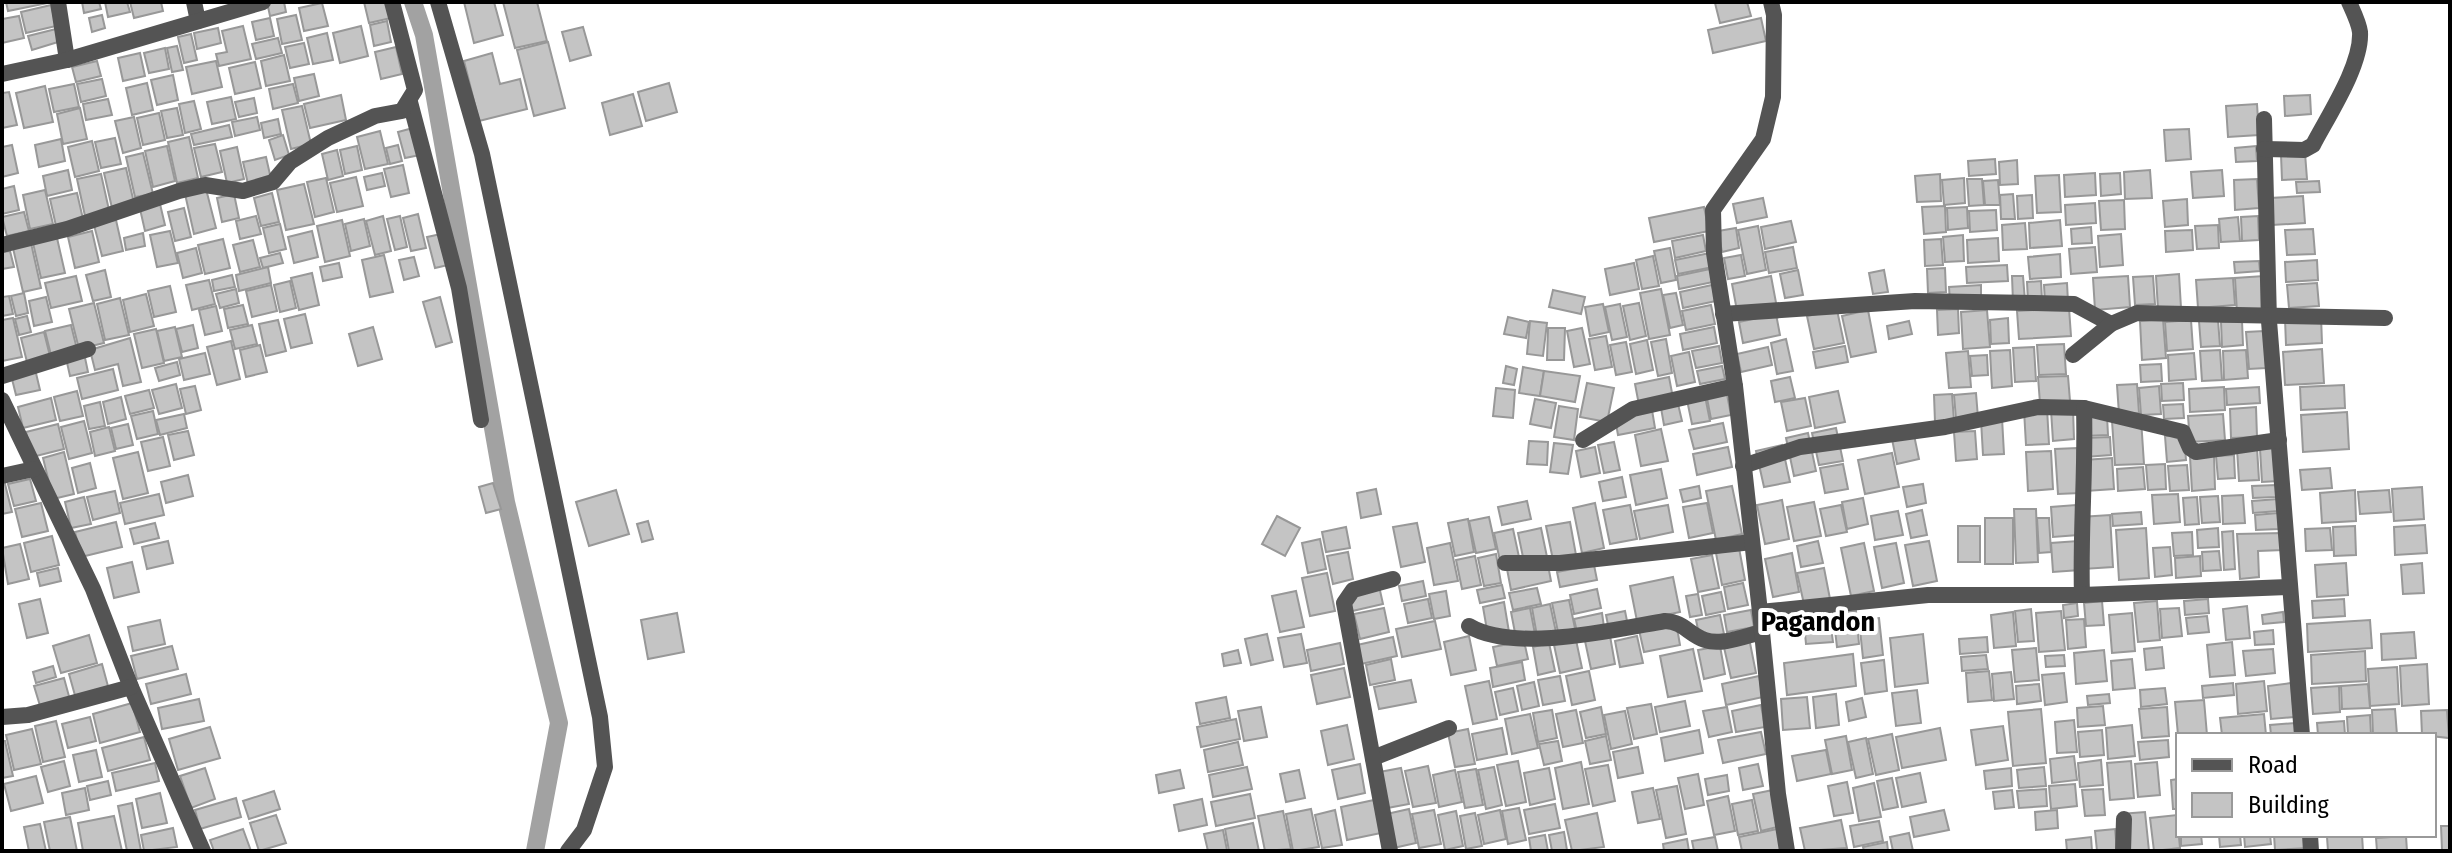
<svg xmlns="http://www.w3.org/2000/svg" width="2452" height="853" font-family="'Fira Sans Condensed',sans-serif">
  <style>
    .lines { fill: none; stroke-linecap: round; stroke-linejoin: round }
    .canal { stroke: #a2a2a2; stroke-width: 18 }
    .building { fill: #c4c4c4; stroke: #989898; stroke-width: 2 }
    .minor { stroke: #545454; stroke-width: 16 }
    .labels { text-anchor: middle; stroke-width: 8; stroke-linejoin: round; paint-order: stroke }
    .quarter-label { font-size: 28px; font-weight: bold; fill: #000; stroke: #fff }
  </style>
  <rect width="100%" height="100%" fill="#fff"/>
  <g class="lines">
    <polyline class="canal" points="413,2 424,35 506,502 559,723 535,851"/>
  </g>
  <g class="building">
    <polygon points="6,2 48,2 48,3 8,11"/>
    <polygon points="82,2 99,2 101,9 84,13"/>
    <polygon points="105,2 127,2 130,12 108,17"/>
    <polygon points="130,2 161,2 163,11 134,18"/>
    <polygon points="267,2 284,2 286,12 270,16"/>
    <polygon points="364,2 387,2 391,18 369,23"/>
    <polygon points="464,2 494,2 503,35 474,43"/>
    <polygon points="503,2 537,2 547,41 515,48"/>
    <polygon points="1747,2 1751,16 1720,23 1715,3"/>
    <polygon points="322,3 328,26 304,31 299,8"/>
    <polygon points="51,5 56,26 26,33 21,12"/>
    <polygon points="102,15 105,28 92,32 89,18"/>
    <polygon points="296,15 302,40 282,44 277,19"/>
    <polygon points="19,16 24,38 2,43 2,19"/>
    <polygon points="270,18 274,36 256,40 252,22"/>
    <polygon points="1761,18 1766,41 1713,53 1708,30"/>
    <polygon points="387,21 391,42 374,46 370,25"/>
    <polygon points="243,26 251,59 219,66 216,54 227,52 222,31"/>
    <polygon points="361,26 368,56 340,63 333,33"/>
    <polygon points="583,27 591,55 570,61 562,32"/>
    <polygon points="218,28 221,43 197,49 194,33"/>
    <polygon points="56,29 58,42 32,50 28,36"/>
    <polygon points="327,33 333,60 313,64 307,38"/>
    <polygon points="191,34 197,60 184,63 178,37"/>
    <polygon points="278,38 282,53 256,59 252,44"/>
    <polygon points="548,42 565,108 534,116 517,50"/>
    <polygon points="304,43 309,64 290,68 285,47"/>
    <polygon points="177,46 183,70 172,72 167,48"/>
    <polygon points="396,47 402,74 381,79 375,52"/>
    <polygon points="165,48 169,69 149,73 144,53"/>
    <polygon points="140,53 145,76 123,81 118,58"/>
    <polygon points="492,53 500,84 520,79 527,109 479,121 464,61"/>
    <polygon points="284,55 290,81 266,86 261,61"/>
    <polygon points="97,61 101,76 76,82 72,67"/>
    <polygon points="216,61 222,87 192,94 186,67"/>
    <polygon points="255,62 261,88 235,94 229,68"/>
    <polygon points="314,74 319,96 299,101 294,78"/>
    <polygon points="173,75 178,100 157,105 151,80"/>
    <polygon points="102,79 106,96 81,102 77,84"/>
    <polygon points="147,83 153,110 132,115 126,88"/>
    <polygon points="669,83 677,112 646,121 638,92"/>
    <polygon points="74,84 79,107 54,112 49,89"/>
    <polygon points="293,84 298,103 273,109 269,89"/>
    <polygon points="45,86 53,122 24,128 16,93"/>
    <polygon points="9,92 17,125 2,128 2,93"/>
    <polygon points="633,94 642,126 610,135 602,103"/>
    <polygon points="341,95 346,120 310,128 304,104"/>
    <polygon points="2310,95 2311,114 2285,116 2284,96"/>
    <polygon points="231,97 236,119 212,124 207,102"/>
    <polygon points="254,98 257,113 239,117 235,102"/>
    <polygon points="108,99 112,115 86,120 83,104"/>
    <polygon points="194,101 201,129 185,133 179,104"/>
    <polygon points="2257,104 2259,135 2228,137 2226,106"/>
    <polygon points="302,106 311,144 291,149 282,110"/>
    <polygon points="80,108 87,139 63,144 57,114"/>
    <polygon points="177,108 183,135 167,138 161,111"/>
    <polygon points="159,113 165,140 143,145 137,118"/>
    <polygon points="134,117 141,148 123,153 115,121"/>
    <polygon points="257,117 260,130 235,136 232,122"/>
    <polygon points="278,119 281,134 264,138 261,123"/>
    <polygon points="229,125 232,137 194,145 191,134"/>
    <polygon points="413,128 420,155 405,158 398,132"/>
    <polygon points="2189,129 2191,159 2166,161 2164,130"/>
    <polygon points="380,131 388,164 365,169 357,137"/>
    <polygon points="283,135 289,155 275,160 269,140"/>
    <polygon points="189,137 198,178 177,183 168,142"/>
    <polygon points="115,138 121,164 101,168 95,142"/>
    <polygon points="61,139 65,161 39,167 35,145"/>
    <polygon points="92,141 99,171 75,177 68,147"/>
    <polygon points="215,144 222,172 201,177 194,148"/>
    <polygon points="12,145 18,173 2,177 2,147"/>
    <polygon points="398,145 402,161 390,164 386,148"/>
    <polygon points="167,146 175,181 153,187 145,151"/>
    <polygon points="357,146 362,170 345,174 340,150"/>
    <polygon points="2256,146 2257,161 2236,162 2235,148"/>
    <polygon points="237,147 244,179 227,183 220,151"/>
    <polygon points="337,150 343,176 328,180 322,154"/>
    <polygon points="143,153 153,194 135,197 126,157"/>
    <polygon points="2305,153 2307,179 2282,180 2281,155"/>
    <polygon points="266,157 271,179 248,184 243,162"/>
    <polygon points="1995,159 1996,174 1969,176 1968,161"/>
    <polygon points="2017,160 2018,184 2000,185 1999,162"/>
    <polygon points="403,165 409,193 391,197 384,169"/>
    <polygon points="126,168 134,203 112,208 104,173"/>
    <polygon points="68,170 72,190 47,196 43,176"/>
    <polygon points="2150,170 2152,198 2125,199 2124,172"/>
    <polygon points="2222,170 2224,196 2193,198 2191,172"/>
    <polygon points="382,173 385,186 367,190 364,177"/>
    <polygon points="2095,173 2096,195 2065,197 2064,175"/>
    <polygon points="2120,173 2121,194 2101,196 2100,174"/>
    <polygon points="101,174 109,210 85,216 77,179"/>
    <polygon points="1940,174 1941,201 1917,202 1915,176"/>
    <polygon points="2059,175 2061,212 2037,213 2035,176"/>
    <polygon points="356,177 363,206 337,212 330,183"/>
    <polygon points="326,178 334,212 315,217 307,182"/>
    <polygon points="1964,178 1965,203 1944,205 1942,180"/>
    <polygon points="1967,179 1982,179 1984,205 1969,206"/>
    <polygon points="2257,179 2259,208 2235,210 2234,180"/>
    <polygon points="1998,180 2000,205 1985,205 1983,181"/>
    <polygon points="2319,181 2320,192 2297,193 2296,182"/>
    <polygon points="304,184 314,224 286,230 277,190"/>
    <polygon points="14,186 19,210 2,214 2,189"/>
    <polygon points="206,189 216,228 194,234 185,194"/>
    <polygon points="45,190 53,224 30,229 23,195"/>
    <polygon points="77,193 83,219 56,226 50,199"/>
    <polygon points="272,193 279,222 261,226 254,198"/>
    <polygon points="234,194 239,218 222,222 217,198"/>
    <polygon points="2013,194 2015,219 2001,219 2000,195"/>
    <polygon points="2032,195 2033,218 2018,219 2017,196"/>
    <polygon points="2303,196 2305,223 2272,225 2270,198"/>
    <polygon points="1763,198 1767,217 1737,223 1733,204"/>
    <polygon points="2187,199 2188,225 2165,227 2163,201"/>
    <polygon points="2124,200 2125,229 2101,230 2099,201"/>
    <polygon points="2095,203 2096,223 2066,225 2065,205"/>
    <polygon points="160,204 165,225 145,231 140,209"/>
    <polygon points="1945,206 1946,232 1924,234 1922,207"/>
    <polygon points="1704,207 1709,231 1654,242 1649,218"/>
    <polygon points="1967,207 1968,228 1948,230 1947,208"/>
    <polygon points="184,208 191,237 175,241 168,212"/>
    <polygon points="1996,210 1997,230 1970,232 1969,211"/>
    <polygon points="24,212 29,231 7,236 2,217"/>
    <polygon points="418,214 426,248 411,251 403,218"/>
    <polygon points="256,216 261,234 240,239 236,221"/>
    <polygon points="383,216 391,251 375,255 366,221"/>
    <polygon points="400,216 407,247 395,250 387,219"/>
    <polygon points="2258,216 2259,240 2242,241 2241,217"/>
    <polygon points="2238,217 2240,241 2221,242 2219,219"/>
    <polygon points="364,219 370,246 351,251 345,224"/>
    <polygon points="116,220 123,251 102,256 94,225"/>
    <polygon points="342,220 350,256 325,262 317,226"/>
    <polygon points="2060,220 2062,246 2030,248 2029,223"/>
    <polygon points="1791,221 1796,242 1765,249 1761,227"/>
    <polygon points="2025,223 2027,249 2003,250 2002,225"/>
    <polygon points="280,224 286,249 269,253 263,228"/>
    <polygon points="2218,225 2219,248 2197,249 2195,226"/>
    <polygon points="1758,226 1766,270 1747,274 1738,230"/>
    <polygon points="2091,227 2092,243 2072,244 2071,229"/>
    <polygon points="1736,228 1739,248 1722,252 1718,231"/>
    <polygon points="2313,229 2315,254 2287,255 2285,230"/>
    <polygon points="2192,230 2193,250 2166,252 2165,231"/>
    <polygon points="92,231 99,262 75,268 68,237"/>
    <polygon points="170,231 178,263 157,267 150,235"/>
    <polygon points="312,231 318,257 294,263 288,237"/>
    <polygon points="143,233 145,246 126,250 124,238"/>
    <polygon points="441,234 448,265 435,268 427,237"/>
    <polygon points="2121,234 2123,265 2100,267 2098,236"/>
    <polygon points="1703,235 1706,251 1675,258 1672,241"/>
    <polygon points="1963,235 1964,261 1945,262 1943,237"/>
    <polygon points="57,238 65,273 41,278 33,243"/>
    <polygon points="1998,238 1999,261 1968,263 1967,240"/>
    <polygon points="223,239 230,268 205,274 198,245"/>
    <polygon points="1941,239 1943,265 1925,266 1924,240"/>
    <polygon points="253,240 260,267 240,272 233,245"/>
    <polygon points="31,243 41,288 23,292 13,248"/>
    <polygon points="1793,247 1797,268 1769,273 1765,252"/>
    <polygon points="2095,247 2097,272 2071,274 2069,249"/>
    <polygon points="196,248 202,273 183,278 177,253"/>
    <polygon points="1670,248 1676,280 1661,283 1654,251"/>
    <polygon points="10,251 14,267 2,269 2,252"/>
    <polygon points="280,253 283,263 263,268 260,258"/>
    <polygon points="1710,253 1713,267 1678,274 1675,260"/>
    <polygon points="2060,254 2061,277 2030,279 2028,257"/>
    <polygon points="384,255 393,292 370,297 362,260"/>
    <polygon points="1741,255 1745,276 1728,279 1724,258"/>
    <polygon points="1653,256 1659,286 1642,289 1636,260"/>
    <polygon points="414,257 419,276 404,280 399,260"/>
    <polygon points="2317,260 2318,280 2286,282 2285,262"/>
    <polygon points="2259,261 2260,271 2235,273 2234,262"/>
    <polygon points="339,263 342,277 323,281 320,267"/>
    <polygon points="1634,263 1639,289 1610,295 1605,269"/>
    <polygon points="2007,265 2008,281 1967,283 1966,267"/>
    <polygon points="268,267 271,283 239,291 236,275"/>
    <polygon points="1945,268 1946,292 1928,293 1927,269"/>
    <polygon points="1710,269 1713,282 1679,289 1677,276"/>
    <polygon points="105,270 111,297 93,301 86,275"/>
    <polygon points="1798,270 1803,295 1785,298 1780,274"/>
    <polygon points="1884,270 1888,292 1873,294 1869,273"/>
    <polygon points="312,273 319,305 299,310 291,278"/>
    <polygon points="2179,274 2181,308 2158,309 2156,276"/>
    <polygon points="232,275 235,287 214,291 212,280"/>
    <polygon points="76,276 82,301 51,308 45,283"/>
    <polygon points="1771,276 1777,308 1738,316 1732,284"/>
    <polygon points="2012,276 2023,276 2025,301 2013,302"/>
    <polygon points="2128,276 2130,307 2095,310 2093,278"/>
    <polygon points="2153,276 2155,304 2135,305 2133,277"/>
    <polygon points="2264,276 2266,311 2237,313 2235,278"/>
    <polygon points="2233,278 2235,305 2198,308 2196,280"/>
    <polygon points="209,280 215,304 192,310 186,285"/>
    <polygon points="290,281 296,308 280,312 274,285"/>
    <polygon points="2041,281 2042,300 2028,301 2027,282"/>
    <polygon points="2067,283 2068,302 2045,303 2044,285"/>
    <polygon points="2317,283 2319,306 2289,308 2287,285"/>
    <polygon points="271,285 277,311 252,317 246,291"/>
    <polygon points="1712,285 1716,301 1683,308 1680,292"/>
    <polygon points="1981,285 1981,300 1950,302 1949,287"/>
    <polygon points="170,286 176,312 154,317 148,291"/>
    <polygon points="236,289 239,303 220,308 216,294"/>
    <polygon points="1661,289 1670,335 1649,339 1640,293"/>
    <polygon points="1553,290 1585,297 1581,314 1549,307"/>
    <polygon points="24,293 28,313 16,316 11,296"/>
    <polygon points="1676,293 1683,325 1670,328 1663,295"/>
    <polygon points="146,294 154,326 130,332 123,300"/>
    <polygon points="9,296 13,314 2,316 2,297"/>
    <polygon points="46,297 52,322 34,326 29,301"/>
    <polygon points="440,297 452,342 436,347 423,302"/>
    <polygon points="120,298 129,335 105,340 97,304"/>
    <polygon points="94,303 104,343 79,349 69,309"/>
    <polygon points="1639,303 1646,336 1630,340 1623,306"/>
    <polygon points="1603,304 1609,332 1590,336 1585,307"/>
    <polygon points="1620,304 1627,337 1612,340 1605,307"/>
    <polygon points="243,305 248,324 228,328 224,309"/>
    <polygon points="1711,305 1715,324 1686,330 1682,311"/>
    <polygon points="216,306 222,331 205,335 199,310"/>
    <polygon points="2069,308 2071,336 2019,339 2017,311"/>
    <polygon points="1958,309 1959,333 1938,335 1937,310"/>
    <polygon points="1837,310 1844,343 1814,349 1807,316"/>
    <polygon points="1868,310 1876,352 1851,357 1842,316"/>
    <polygon points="1987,310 1990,347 1963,349 1961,312"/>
    <polygon points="305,314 312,343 291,348 284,319"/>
    <polygon points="1776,314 1780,335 1743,343 1739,322"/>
    <polygon points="27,316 31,332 19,335 15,319"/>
    <polygon points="2321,316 2322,343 2286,345 2285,319"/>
    <polygon points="1508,317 1529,322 1526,338 1504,334"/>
    <polygon points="13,318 22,357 2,361 2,320"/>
    <polygon points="2008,318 2009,343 1991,344 1990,320"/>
    <polygon points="2163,319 2166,358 2142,360 2140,321"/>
    <polygon points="278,320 286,351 266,356 259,324"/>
    <polygon points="2191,320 2193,349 2167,351 2165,322"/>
    <polygon points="2218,320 2220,346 2201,347 2199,321"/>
    <polygon points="1530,321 1547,323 1543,356 1527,354"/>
    <polygon points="1909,321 1912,334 1889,339 1887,326"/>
    <polygon points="2242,321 2243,345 2222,347 2221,322"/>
    <polygon points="71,325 77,349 51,355 45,331"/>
    <polygon points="193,325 198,348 182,352 176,329"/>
    <polygon points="252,325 257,344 235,349 230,330"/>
    <polygon points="175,327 182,357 164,361 157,331"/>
    <polygon points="373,327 382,359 358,366 349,334"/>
    <polygon points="1714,327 1717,343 1683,350 1680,334"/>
    <polygon points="1548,328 1565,328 1564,360 1547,360"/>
    <polygon points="1582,328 1590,364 1574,367 1567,331"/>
    <polygon points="156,329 164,363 142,368 134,334"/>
    <polygon points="2264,331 2266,368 2249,369 2246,332"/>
    <polygon points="44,332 50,356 27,362 21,338"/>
    <polygon points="1606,336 1612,367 1595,370 1589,339"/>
    <polygon points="130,338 141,382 123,386 118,364 95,370 90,350"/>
    <polygon points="1666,339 1672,373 1658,376 1651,342"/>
    <polygon points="1786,339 1793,371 1777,374 1771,343"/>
    <polygon points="1647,340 1653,370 1636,374 1630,344"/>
    <polygon points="231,341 240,379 217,385 207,347"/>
    <polygon points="1626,342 1632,372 1616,375 1610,345"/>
    <polygon points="2064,344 2066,374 2039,375 2037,345"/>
    <polygon points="260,345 267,372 246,377 240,350"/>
    <polygon points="1719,346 1722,363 1696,368 1692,351"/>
    <polygon points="1845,346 1848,362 1816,368 1813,352"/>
    <polygon points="1768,347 1772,365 1741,372 1737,354"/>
    <polygon points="2034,347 2036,381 2015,382 2013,348"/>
    <polygon points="2322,349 2324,383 2285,385 2283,352"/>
    <polygon points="2010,350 2012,386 1992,388 1990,351"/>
    <polygon points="2220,350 2222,380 2202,381 2200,351"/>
    <polygon points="2246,350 2248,378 2224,380 2223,351"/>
    <polygon points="1968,351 1971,387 1949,388 1946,353"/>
    <polygon points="1689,352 1695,382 1677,386 1671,356"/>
    <polygon points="84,353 88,372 70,376 66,358"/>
    <polygon points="205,353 210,374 184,380 179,359"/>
    <polygon points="2194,353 2196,379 2169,381 2168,355"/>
    <polygon points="1987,355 1988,375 1972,376 1970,356"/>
    <polygon points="177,362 180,375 159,381 155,368"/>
    <polygon points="2161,364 2162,381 2141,382 2140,365"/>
    <polygon points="1506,366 1517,369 1514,385 1503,383"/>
    <polygon points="1722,366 1725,379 1700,384 1697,371"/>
    <polygon points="1523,367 1544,371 1540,396 1519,393"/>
    <polygon points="35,369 40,390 16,395 11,375"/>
    <polygon points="113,369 118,390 82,399 77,378"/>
    <polygon points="1544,371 1580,376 1575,402 1540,396"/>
    <polygon points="2068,376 2070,401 2040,403 2038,377"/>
    <polygon points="1669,377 1673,398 1639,405 1635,384"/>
    <polygon points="1790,377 1795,398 1775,402 1771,381"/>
    <polygon points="1587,383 1614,388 1607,422 1580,417"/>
    <polygon points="2183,383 2184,400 2162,401 2161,384"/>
    <polygon points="176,384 182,408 159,414 152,390"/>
    <polygon points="1725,384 1731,415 1711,419 1705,388"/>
    <polygon points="2137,384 2139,413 2119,414 2117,385"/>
    <polygon points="2344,385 2345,408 2301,410 2300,387"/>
    <polygon points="195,386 201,410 186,414 180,389"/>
    <polygon points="2159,386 2161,414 2141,415 2139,388"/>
    <polygon points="2224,387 2225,410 2190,412 2189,389"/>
    <polygon points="2259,387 2260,403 2227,405 2226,389"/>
    <polygon points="1496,388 1515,390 1513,418 1493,416"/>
    <polygon points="149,390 154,408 130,414 125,396"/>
    <polygon points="77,391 83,416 60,421 54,397"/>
    <polygon points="1838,391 1845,422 1815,428 1809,397"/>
    <polygon points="1976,393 1978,418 1956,419 1954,395"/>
    <polygon points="1952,394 1954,421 1935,422 1934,395"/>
    <polygon points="1705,396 1710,421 1692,424 1687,400"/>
    <polygon points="121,397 126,419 108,424 103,402"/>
    <polygon points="51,398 56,420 23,428 18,407"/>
    <polygon points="1805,398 1811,426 1787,431 1781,402"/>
    <polygon points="1535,399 1556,403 1551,428 1530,424"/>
    <polygon points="100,402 105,426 89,429 84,406"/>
    <polygon points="1678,404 1682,421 1664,425 1661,408"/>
    <polygon points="2183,404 2184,418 2164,419 2163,405"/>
    <polygon points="1559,406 1578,409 1574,440 1554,437"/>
    <polygon points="2256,407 2257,437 2231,438 2230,409"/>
    <polygon points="2047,408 2049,444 2026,445 2024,410"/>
    <polygon points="2073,409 2074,439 2053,441 2051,410"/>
    <polygon points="1652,410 1655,428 1618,435 1615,418"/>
    <polygon points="153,411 158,434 137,439 131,416"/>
    <polygon points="2347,412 2349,449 2303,452 2301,415"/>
    <polygon points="184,414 187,428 160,435 156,420"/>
    <polygon points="2223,414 2225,440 2190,442 2188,416"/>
    <polygon points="2107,416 2108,435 2084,436 2083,417"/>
    <polygon points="2002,418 2004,454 1983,455 1981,420"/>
    <polygon points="2141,419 2144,464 2115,465 2112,421"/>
    <polygon points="84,421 92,453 69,459 61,427"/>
    <polygon points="1723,423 1727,442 1694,449 1689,430"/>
    <polygon points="58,424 64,449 32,457 26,432"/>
    <polygon points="128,424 133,445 116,449 111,428"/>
    <polygon points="109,427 115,451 95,456 90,432"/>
    <polygon points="1836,428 1843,461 1819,465 1812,433"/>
    <polygon points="1661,429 1668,461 1641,466 1635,435"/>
    <polygon points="188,431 194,455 174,460 168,435"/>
    <polygon points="1975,431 1977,459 1956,461 1954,432"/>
    <polygon points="1808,433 1816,471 1794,476 1786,438"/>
    <polygon points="1914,435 1919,459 1897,464 1892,439"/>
    <polygon points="2184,435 2186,460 2167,462 2165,436"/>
    <polygon points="163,437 170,466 148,471 141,442"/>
    <polygon points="2110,437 2111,455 2085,457 2084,438"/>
    <polygon points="1529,441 1548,442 1547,465 1527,464"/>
    <polygon points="1614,442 1620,470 1604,473 1598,445"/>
    <polygon points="1554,443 1573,445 1568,474 1550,472"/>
    <polygon points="1782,445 1790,482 1764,487 1756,451"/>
    <polygon points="1595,447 1600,473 1581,477 1576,451"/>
    <polygon points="1728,447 1732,467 1697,475 1693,454"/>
    <polygon points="2077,448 2080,493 2058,494 2055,449"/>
    <polygon points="2257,448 2259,480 2239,481 2237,449"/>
    <polygon points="2277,448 2279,481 2262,482 2260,449"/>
    <polygon points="2051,451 2053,489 2028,491 2026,452"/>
    <polygon points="64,452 74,494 53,499 43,458"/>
    <polygon points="138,452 148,493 123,499 113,458"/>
    <polygon points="1892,453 1899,487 1865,494 1858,460"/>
    <polygon points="2214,455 2215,489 2192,491 2190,457"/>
    <polygon points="2234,455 2235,478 2218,479 2216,456"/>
    <polygon points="2112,458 2114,489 2086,491 2084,460"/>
    <polygon points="90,463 96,488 78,493 72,468"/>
    <polygon points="1843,464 1848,489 1825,493 1820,468"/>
    <polygon points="2165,464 2166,489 2148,490 2146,465"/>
    <polygon points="2187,465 2189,490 2170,491 2168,466"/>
    <polygon points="2143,467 2145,489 2118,491 2117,469"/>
    <polygon points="2330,468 2332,488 2302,490 2300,470"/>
    <polygon points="1661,469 1667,498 1636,505 1630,475"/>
    <polygon points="188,475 193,496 166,503 161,482"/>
    <polygon points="1622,477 1626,497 1603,501 1599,482"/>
    <polygon points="30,479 36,501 14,506 8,484"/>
    <polygon points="493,483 501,509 486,513 479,487"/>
    <polygon points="5,484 12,512 2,514 2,485"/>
    <polygon points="1923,484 1926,503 1907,507 1903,487"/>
    <polygon points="2276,485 2276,497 2253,498 2252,486"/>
    <polygon points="1699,486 1701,498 1683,502 1680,490"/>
    <polygon points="1732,486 1742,534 1716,540 1706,491"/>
    <polygon points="2422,487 2424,519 2394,521 2392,489"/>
    <polygon points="1376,489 1381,514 1361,518 1357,493"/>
    <polygon points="616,490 629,534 589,546 576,502"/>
    <polygon points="2355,490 2356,521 2322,523 2320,493"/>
    <polygon points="2389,490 2391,512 2360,514 2358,492"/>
    <polygon points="115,491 120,513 93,520 87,497"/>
    <polygon points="159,494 164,515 125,524 120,503"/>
    <polygon points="2178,494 2180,522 2154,524 2152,495"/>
    <polygon points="2243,495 2245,523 2223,524 2222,496"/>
    <polygon points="2218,496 2220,522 2202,523 2200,497"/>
    <polygon points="84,497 91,524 71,528 65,502"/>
    <polygon points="2197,497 2199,524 2185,525 2183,498"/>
    <polygon points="1863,498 1868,524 1847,529 1842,502"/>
    <polygon points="2278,499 2279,511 2253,513 2252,501"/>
    <polygon points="1782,500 1789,539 1765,544 1757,505"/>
    <polygon points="1527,501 1531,519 1502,525 1498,507"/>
    <polygon points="1814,502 1821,536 1794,541 1787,507"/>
    <polygon points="41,503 48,531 22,537 15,509"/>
    <polygon points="1595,503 1604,548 1582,553 1573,508"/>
    <polygon points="1707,503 1713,533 1689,538 1683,507"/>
    <polygon points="1630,505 1637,539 1610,544 1603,510"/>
    <polygon points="1668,505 1673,532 1640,539 1634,511"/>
    <polygon points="1841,505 1847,532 1826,536 1820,509"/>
    <polygon points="2076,505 2078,535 2053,537 2051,507"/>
    <polygon points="2014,509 2036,509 2038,562 2016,563"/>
    <polygon points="1922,510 1927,535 1911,538 1906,514"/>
    <polygon points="1898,511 1903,535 1875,540 1871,516"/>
    <polygon points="2141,512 2142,524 2113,526 2112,514"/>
    <polygon points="2278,513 2279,529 2256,530 2255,515"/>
    <polygon points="2110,515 2113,567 2083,569 2080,517"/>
    <polygon points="1277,516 1300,528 1285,556 1262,544"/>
    <polygon points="1489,517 1496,549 1476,553 1469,521"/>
    <rect x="1985" y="518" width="28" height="46"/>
    <polygon points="2037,518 2049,518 2051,552 2039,553"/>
    <polygon points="1468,519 1474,552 1455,556 1448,523"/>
    <polygon points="648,521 653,539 642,542 637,524"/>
    <polygon points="116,522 122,547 81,557 75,532"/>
    <polygon points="1570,522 1576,555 1553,560 1546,526"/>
    <polygon points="155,523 159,538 134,544 130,529"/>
    <polygon points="1417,523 1425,562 1401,567 1393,527"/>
    <polygon points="2425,525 2427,553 2395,555 2394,527"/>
    <rect x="1958" y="526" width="22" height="36"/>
    <polygon points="2355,526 2356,555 2334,556 2333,527"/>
    <polygon points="1346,527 1350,548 1326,552 1322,532"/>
    <polygon points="1541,528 1547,557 1524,562 1518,533"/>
    <polygon points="2146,528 2149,578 2119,580 2116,530"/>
    <polygon points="2218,528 2219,547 2198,548 2197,530"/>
    <polygon points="2330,528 2332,550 2306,551 2305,529"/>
    <polygon points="1513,529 1519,557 1500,561 1494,533"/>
    <polygon points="2233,531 2235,569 2224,570 2222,532"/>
    <polygon points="2192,532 2193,555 2174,556 2172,533"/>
    <polygon points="2282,533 2283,550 2258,551 2259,577 2240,579 2237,534"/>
    <polygon points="52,536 59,565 31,572 24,543"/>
    <polygon points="1320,539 1326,569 1308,573 1302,543"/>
    <polygon points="168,541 173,563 147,569 142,547"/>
    <polygon points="1818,541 1823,563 1801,567 1797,546"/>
    <polygon points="1929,541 1937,581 1913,586 1905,545"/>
    <polygon points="2078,541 2080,570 2053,572 2051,543"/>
    <polygon points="1450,543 1458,581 1434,585 1427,548"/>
    <polygon points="1864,543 1874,591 1851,596 1841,548"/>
    <polygon points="1896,543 1904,583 1882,588 1874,547"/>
    <polygon points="20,544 29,579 8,584 2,548"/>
    <polygon points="2170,547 2172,575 2155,577 2153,548"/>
    <polygon points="1739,548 1745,580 1722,585 1716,553"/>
    <polygon points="2219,551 2221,570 2203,571 2202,552"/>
    <polygon points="1348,552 1353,579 1333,584 1327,556"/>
    <polygon points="1792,553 1799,592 1773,597 1765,559"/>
    <polygon points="1496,554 1501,583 1484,586 1478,558"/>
    <polygon points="1712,555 1719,588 1698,592 1691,559"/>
    <polygon points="1475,556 1481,585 1462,589 1456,560"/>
    <polygon points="2200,556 2201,576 2176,578 2175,558"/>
    <polygon points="1547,560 1551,581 1511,590 1507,569"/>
    <polygon points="132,562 139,592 114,598 107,568"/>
    <polygon points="2346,563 2348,595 2317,597 2315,565"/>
    <polygon points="2422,563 2424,593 2403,594 2401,565"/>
    <polygon points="1594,565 1597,580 1560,587 1557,572"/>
    <polygon points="58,568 61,581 40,586 37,573"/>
    <polygon points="1824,568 1830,599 1804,604 1797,573"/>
    <polygon points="1327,573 1335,611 1310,616 1302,578"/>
    <polygon points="1673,577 1680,612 1637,621 1630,586"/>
    <polygon points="1423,581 1426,596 1402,601 1399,586"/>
    <polygon points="1743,583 1748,605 1728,609 1724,587"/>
    <polygon points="1502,585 1505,598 1480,603 1477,590"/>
    <polygon points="1379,586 1383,604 1348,612 1344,593"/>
    <polygon points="1537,588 1541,604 1513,610 1509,593"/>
    <polygon points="1597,589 1601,608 1574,614 1570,595"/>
    <polygon points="1296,591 1304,627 1280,632 1272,596"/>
    <polygon points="1446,591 1450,616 1434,619 1429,594"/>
    <polygon points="1721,592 1725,611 1706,615 1702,596"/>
    <polygon points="1698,594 1702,615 1690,617 1686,596"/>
    <polygon points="40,599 48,633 27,638 19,604"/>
    <polygon points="1428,599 1432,618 1408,623 1404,604"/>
    <polygon points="2208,599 2209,613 2185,615 2184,601"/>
    <polygon points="2344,599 2345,616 2313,618 2312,601"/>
    <polygon points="1569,600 1576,633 1559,637 1552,603"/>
    <polygon points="2102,601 2104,625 2086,626 2084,603"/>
    <polygon points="2157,601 2160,640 2138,642 2134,603"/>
    <polygon points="1504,602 1509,632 1488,636 1483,607"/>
    <polygon points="2077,603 2078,616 2064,618 2063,605"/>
    <polygon points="1550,604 1556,632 1537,636 1532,608"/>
    <polygon points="2247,606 2250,638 2226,640 2223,609"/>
    <polygon points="1384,608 1389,632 1360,639 1354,614"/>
    <polygon points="1530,608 1535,634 1516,638 1511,612"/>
    <polygon points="2179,608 2182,636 2162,638 2160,609"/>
    <polygon points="2031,609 2034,641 2018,642 2015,611"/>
    <polygon points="1751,610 1754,627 1727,632 1724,615"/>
    <polygon points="1625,611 1629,631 1610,635 1606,615"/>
    <polygon points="1856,611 1859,644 1837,647 1833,613"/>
    <polygon points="2061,611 2065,650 2039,652 2036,613"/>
    <polygon points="2013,612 2016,646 1994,648 1991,615"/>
    <polygon points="2283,612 2284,622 2263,624 2262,615"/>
    <polygon points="677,613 684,652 648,659 641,620"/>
    <polygon points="1602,613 1604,627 1577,632 1574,619"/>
    <polygon points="2132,613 2135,651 2112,653 2109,615"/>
    <polygon points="1720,615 1724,634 1700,639 1696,620"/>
    <polygon points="2207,616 2209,632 2188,634 2186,618"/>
    <polygon points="1879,618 1883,655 1863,658 1859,620"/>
    <polygon points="2084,619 2086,647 2068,649 2066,620"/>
    <polygon points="160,620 165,644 133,651 128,627"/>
    <polygon points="1830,620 1833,642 1806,644 1804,623"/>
    <polygon points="2370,620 2372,648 2308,652 2307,624"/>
    <polygon points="1435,621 1441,649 1402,657 1396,629"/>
    <polygon points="1676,622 1680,645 1644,652 1639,630"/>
    <polygon points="2273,630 2274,644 2255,645 2254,632"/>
    <polygon points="2414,632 2416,658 2382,660 2381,634"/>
    <polygon points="1267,634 1273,660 1251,665 1245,639"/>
    <polygon points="1301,634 1307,663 1284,667 1278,638"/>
    <polygon points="1923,634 1928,683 1895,687 1890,638"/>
    <polygon points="89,635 97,663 61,673 53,646"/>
    <polygon points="1469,636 1476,670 1451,675 1444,642"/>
    <polygon points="1610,636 1615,664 1591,669 1585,641"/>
    <polygon points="1637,636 1643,663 1620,667 1615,641"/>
    <polygon points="1393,637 1397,656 1361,664 1357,645"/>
    <polygon points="1987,637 1988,652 1960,654 1959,639"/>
    <polygon points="1749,638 1756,673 1731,678 1723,643"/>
    <polygon points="1576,640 1582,668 1560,673 1554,645"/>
    <polygon points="1524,641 1528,659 1497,666 1493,647"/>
    <polygon points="2232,642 2235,675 2210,677 2207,645"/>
    <polygon points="1340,643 1344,664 1311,671 1307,650"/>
    <polygon points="1549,643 1555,671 1538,675 1533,647"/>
    <polygon points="172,646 178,669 137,679 131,656"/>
    <polygon points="1720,646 1725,674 1704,679 1698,650"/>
    <polygon points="2162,647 2164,668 2146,670 2144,649"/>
    <polygon points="2036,648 2039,680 2015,682 2012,650"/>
    <polygon points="1693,649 1702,691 1668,697 1660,656"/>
    <polygon points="2273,649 2275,673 2246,676 2243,651"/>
    <polygon points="1238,650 1241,663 1224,666 1222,654"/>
    <polygon points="2104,650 2107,681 2076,684 2074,653"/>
    <polygon points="2365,651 2366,681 2312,684 2311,655"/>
    <polygon points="1853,654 1856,686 1787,695 1784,663"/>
    <polygon points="1986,655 1988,669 1962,671 1961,657"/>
    <polygon points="2064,655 2065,666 2046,667 2045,656"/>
    <polygon points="1391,659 1395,680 1370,685 1366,665"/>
    <polygon points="2132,659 2135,688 2113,690 2111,661"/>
    <polygon points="1884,660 1887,691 1865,694 1861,663"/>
    <polygon points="1522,662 1525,680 1493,687 1490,668"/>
    <polygon points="102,664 109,690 76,699 69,674"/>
    <polygon points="2427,664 2429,704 2402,706 2400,666"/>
    <polygon points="53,666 56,677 36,683 33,672"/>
    <polygon points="2397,667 2399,704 2370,706 2368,669"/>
    <polygon points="1344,668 1350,697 1317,704 1311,675"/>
    <polygon points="1589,671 1595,700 1572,705 1566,676"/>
    <polygon points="1989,671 1992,700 1968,702 1966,673"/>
    <polygon points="2011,672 2014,699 1994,701 1992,674"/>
    <polygon points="2064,673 2067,702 2045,705 2042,675"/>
    <polygon points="186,674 191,694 151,704 146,684"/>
    <polygon points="1560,676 1565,701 1543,705 1538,680"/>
    <polygon points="1759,676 1763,697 1726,705 1722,684"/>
    <polygon points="64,678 70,700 41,709 34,686"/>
    <polygon points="1411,680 1416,702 1379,709 1374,687"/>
    <polygon points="1489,681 1497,719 1473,724 1465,686"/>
    <polygon points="2264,681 2267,711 2238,714 2236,684"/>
    <polygon points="1534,682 1539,706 1522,710 1517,686"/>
    <polygon points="2233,683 2234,695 2203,698 2202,686"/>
    <polygon points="2291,683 2294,717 2271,719 2268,686"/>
    <polygon points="2039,684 2041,701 2017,704 2016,686"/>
    <polygon points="2368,684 2370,708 2342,709 2341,686"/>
    <polygon points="2339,686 2340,712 2313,714 2311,688"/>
    <polygon points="1513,688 1518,711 1500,715 1495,692"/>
    <polygon points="2165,688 2167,704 2141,707 2140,690"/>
    <polygon points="1917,690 1921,723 1896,726 1892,693"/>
    <polygon points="1836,694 1839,725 1816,728 1813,697"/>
    <polygon points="2109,694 2110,703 2088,705 2087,696"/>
    <polygon points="1226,697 1230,718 1200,724 1196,703"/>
    <polygon points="1807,697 1810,728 1783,730 1781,699"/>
    <polygon points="1862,698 1866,717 1849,721 1846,702"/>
    <polygon points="199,699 204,721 162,729 158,708"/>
    <polygon points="2204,700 2207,735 2178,735 2175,702"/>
    <polygon points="1685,701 1690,726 1660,732 1655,707"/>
    <polygon points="132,703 140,732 100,743 93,714"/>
    <polygon points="1651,704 1657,734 1634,739 1627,708"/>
    <polygon points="1761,705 1765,727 1736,732 1732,711"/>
    <polygon points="2103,706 2105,725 2078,727 2077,708"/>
    <polygon points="1261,707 1267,737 1244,741 1238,711"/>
    <polygon points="1601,707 1606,734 1586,738 1580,712"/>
    <polygon points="1727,707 1732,732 1709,737 1703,711"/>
    <polygon points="2167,707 2169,736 2142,738 2139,709"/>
    <polygon points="2041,709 2046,763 2013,766 2008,712"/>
    <polygon points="2395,709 2397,735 2373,735 2372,710"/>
    <polygon points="1552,710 1557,738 1538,742 1533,713"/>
    <polygon points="1576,710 1583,743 1563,747 1556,714"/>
    <polygon points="2447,710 2449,738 2422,735 2421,711"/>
    <polygon points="1625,711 1632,744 1611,749 1604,715"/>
    <polygon points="1530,714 1538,748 1512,754 1505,719"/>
    <polygon points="2264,714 2266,735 2222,735 2220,718"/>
    <polygon points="2370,715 2371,735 2348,735 2347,717"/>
    <polygon points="90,717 96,741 68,748 62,724"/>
    <polygon points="1236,719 1240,739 1201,747 1197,727"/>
    <polygon points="2074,720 2077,752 2057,753 2055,722"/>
    <polygon points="56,721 65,757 43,762 35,726"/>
    <polygon points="2344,721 2345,735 2318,735 2317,723"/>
    <polygon points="2295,723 2296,735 2271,735 2270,725"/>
    <polygon points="1347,725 1354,759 1328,765 1321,731"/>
    <polygon points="2132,725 2135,756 2108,759 2106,728"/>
    <polygon points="2003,726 2008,760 1976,765 1971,730"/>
    <polygon points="210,727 220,758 178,770 169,739"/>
    <polygon points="1502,728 1507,754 1477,760 1472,734"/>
    <polygon points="1940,728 1946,760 1902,768 1896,737"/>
    <polygon points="32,729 41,764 14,770 6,735"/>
    <polygon points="1468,729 1475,764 1455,767 1448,733"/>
    <polygon points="1699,730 1703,753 1665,761 1661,738"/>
    <polygon points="2102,730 2104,755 2080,757 2078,732"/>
    <polygon points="1761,732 1766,754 1723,763 1718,740"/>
    <polygon points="1892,734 1899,770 1876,775 1868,739"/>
    <polygon points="1606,736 1611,760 1590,764 1585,741"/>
    <polygon points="1846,736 1852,770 1832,774 1825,740"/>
    <polygon points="144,737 150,760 108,771 102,748"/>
    <polygon points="1866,738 1873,774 1856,778 1848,742"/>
    <polygon points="2168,740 2169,757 2140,760 2138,742"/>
    <polygon points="2,741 5,741 13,776 2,778"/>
    <polygon points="1558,741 1562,761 1544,765 1539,744"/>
    <polygon points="1238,742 1243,765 1208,772 1204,750"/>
    <polygon points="1638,747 1643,773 1618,778 1613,752"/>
    <polygon points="96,750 102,777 79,782 73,755"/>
    <polygon points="1826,750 1831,774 1797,781 1792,756"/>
    <polygon points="2074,756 2077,780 2052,783 2050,759"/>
    <polygon points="2101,760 2103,785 2080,787 2078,763"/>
    <polygon points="64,761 70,786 48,792 41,767"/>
    <polygon points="1518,761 1526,802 1506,806 1497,765"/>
    <polygon points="2131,761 2134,798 2110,800 2107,763"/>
    <polygon points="1581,762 1589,804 1563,809 1555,768"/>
    <polygon points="2157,762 2160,795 2138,797 2135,764"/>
    <polygon points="155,763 159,781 116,791 112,773"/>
    <polygon points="1360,764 1365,793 1338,799 1332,770"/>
    <polygon points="1758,764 1763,786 1743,790 1739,768"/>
    <polygon points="1608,765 1615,801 1593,806 1585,769"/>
    <polygon points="1428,766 1436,803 1413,807 1405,771"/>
    <polygon points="1247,767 1252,789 1213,797 1209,775"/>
    <polygon points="1494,767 1502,805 1486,809 1478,770"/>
    <polygon points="2044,767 2046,786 2019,788 2017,770"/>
    <polygon points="205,768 215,799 191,808 180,776"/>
    <polygon points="1401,768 1409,804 1382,809 1374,773"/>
    <polygon points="1549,768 1555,799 1530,805 1524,773"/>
    <polygon points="2011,768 2012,786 1986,789 1984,771"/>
    <polygon points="1476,769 1483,805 1465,808 1458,772"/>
    <polygon points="1180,770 1184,788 1159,793 1156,775"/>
    <polygon points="1299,770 1305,798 1286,802 1280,774"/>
    <polygon points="1455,770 1462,802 1439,807 1433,775"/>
    <polygon points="1920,773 1926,802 1902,807 1896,778"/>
    <polygon points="1698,774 1704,805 1685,809 1678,778"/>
    <polygon points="1727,775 1729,791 1708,795 1705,779"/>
    <polygon points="36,776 43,803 11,811 4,784"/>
    <polygon points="1892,778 1898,807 1883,810 1877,781"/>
    <polygon points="2178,779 2178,809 2173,809 2171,780"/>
    <polygon points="108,781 111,795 90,800 87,786"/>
    <polygon points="1847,782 1853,813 1834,816 1828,786"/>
    <polygon points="1874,783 1881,817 1859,821 1853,788"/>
    <polygon points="2075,784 2077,806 2051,809 2049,786"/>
    <polygon points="1677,786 1686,834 1666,838 1656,790"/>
    <polygon points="85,788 89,810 66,815 62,793"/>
    <polygon points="1653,788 1660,819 1638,823 1632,792"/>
    <polygon points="2046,789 2047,806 2019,808 2017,791"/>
    <polygon points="2103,789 2105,815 2085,816 2082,790"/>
    <polygon points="1773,790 1781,826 1761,831 1753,794"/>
    <polygon points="2012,790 2014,807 1995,809 1993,792"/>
    <polygon points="274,791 280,809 249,819 243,801"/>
    <polygon points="160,793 167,823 142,828 136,799"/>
    <polygon points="1250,794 1255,818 1216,826 1211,802"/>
    <polygon points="1728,796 1735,831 1714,835 1707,801"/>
    <polygon points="236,798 241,817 200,829 195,810"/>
    <polygon points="1202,799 1207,825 1179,831 1174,805"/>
    <polygon points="1374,800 1381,833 1347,840 1341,807"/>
    <polygon points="1752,800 1758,831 1738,835 1732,804"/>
    <polygon points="132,803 141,851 127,851 118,806"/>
    <polygon points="1555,804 1560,828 1529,834 1524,810"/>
    <polygon points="1519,808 1526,840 1508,844 1502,811"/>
    <polygon points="1311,809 1319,847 1293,851 1286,814"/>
    <polygon points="1409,809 1416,843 1389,849 1382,815"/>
    <polygon points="1335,810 1342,845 1322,848 1315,815"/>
    <polygon points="1434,810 1441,844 1419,848 1412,814"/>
    <polygon points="1500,810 1506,839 1484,844 1478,815"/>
    <polygon points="1944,810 1949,830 1914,837 1910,817"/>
    <polygon points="2057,810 2058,828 2036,830 2035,812"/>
    <polygon points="1283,811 1291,849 1265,851 1258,816"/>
    <polygon points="1456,811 1463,846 1445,850 1438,815"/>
    <polygon points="2145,812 2149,851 2124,851 2120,814"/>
    <polygon points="1475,813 1482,846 1466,849 1460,816"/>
    <polygon points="1597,813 1604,847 1572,851 1565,820"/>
    <polygon points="276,815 286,843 259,851 250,823"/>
    <polygon points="2177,815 2180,848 2154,851 2150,818"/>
    <polygon points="114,816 122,851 83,851 78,823"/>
    <polygon points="70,817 77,851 50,851 44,822"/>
    <polygon points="1841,820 1847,848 1805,851 1800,828"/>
    <polygon points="1879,821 1883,841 1854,847 1850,826"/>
    <polygon points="1253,823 1259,851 1229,851 1225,829"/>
    <polygon points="40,824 46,851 29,851 24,827"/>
    <polygon points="2441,826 2450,826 2450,850 2442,850"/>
    <polygon points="173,828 177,847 144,851 141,835"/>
    <polygon points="243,829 251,851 214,851 210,840"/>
    <polygon points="1777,829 1782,851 1742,851 1739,837"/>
    <polygon points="2115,829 2117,851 2097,851 2095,831"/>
    <polygon points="1223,830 1227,850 1208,851 1204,834"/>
    <polygon points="1564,832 1567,850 1552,851 1549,835"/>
    <polygon points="1909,833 1913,851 1893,851 1890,837"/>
    <polygon points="1545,835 1548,851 1531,851 1529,838"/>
    <polygon points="2181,835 2201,835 2202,844 2181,846"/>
    <polygon points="2219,835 2240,835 2241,845 2220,847"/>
    <polygon points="2244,835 2270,835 2271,844 2245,847"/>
    <polygon points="2274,835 2308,835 2309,848 2275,850"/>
    <polygon points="2362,835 2363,851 2328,851 2327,837"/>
    <polygon points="2406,836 2407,851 2377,851 2376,838"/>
    <polygon points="1715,837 1718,851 1694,851 1692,841"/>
    <polygon points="2091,837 2092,851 2067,851 2066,840"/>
    <polygon points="1687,839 1689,851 1664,851 1663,844"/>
    <polygon points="1887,842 1888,851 1864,851 1863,847"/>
  </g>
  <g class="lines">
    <g class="minor">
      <polyline points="58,2 67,60"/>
      <polyline points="194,2 198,21"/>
      <polyline points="438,2 482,154 600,717 605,767 584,830 568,851"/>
      <polyline points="2,74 67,60 263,2"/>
      <polyline points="410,102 459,288 481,420"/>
      <polyline points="2264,119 2269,321 2302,735"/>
      <path d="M2264,149l40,1 9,-5c15,-29 49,-80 47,-113 -1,-9 -7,-21 -11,-30"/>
      <polyline points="2,245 67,229 179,191 205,185 243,191 273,182 290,162 328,138 375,116 402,111 415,90 392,2"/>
      <polyline points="1723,314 1915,301 2034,303 2074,304 2111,324"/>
      <polyline points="2073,355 2111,324 2137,313 2385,318"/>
      <polyline points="2,376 88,349"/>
      <polyline points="2,400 93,589 131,687 203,851"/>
      <polyline points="1583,440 1633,409 1735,386"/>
      <polyline points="1743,466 1800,447 1945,427 2038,407 2084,408 2183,432 2190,448 2196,452 2279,440"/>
      <polyline points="2,476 34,469"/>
      <polyline points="1505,563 1560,563 1752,542"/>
      <path d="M2082,595c-2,-63 4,-125 2,-187"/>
      <polyline points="1760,612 1735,386 1714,253 1713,210 1763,139 1773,97 1774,15 1771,2"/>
      <path d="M1469,626c46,27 144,4 196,-5 19,1 23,13 40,19 16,6 40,-4 57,-8"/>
      <polyline points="2,717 28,715 131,687"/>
      <polyline points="1373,758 1449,728"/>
      <polyline points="2310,835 2311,851"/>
      <polyline points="1390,851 1344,603 1353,590 1393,579"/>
      <polyline points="1787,851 1778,794 1760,612 1928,595 2082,595 2290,587"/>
      <polyline points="2123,851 2124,819"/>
    </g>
  </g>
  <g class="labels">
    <g class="quarter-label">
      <text x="1818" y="631">Pagandon</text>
    </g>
  </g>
  <rect width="2452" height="853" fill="none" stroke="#000000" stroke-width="8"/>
  <rect x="2176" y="733" width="260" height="104" fill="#ffffff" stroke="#999999" stroke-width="2"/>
  <rect x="2192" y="759" width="40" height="12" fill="#545454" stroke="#999999" stroke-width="2"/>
  <text x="2248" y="773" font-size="24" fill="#000000">Road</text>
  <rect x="2192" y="793" width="40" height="24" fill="#c4c4c4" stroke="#999999" stroke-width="2"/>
  <text x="2248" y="813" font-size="24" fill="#000000">Building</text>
</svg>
